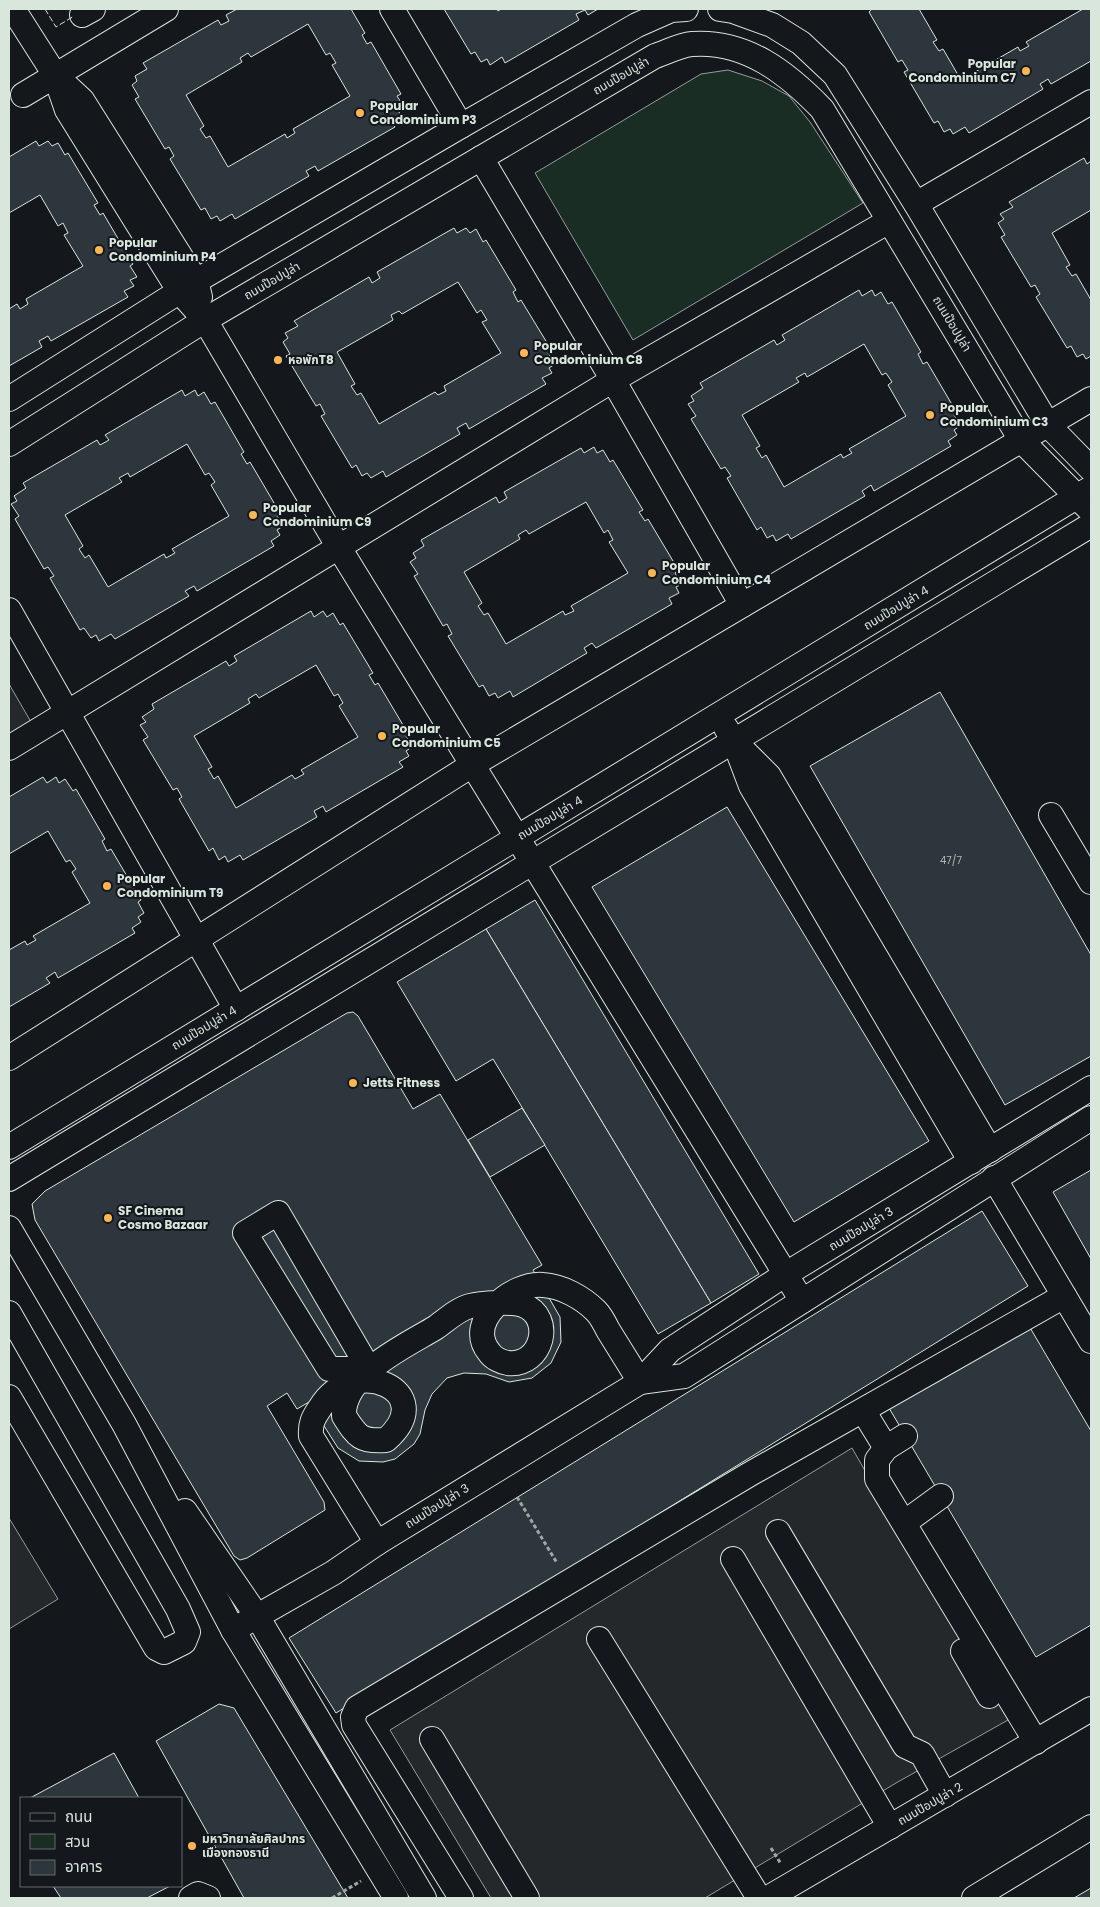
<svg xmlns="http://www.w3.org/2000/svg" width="1100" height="1907" font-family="Poppins,'Noto Sans Thai',sans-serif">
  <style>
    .green { fill: #1a2d24; stroke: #939e99 }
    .parking { fill: #24282b; stroke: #939e99 }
    .building { fill: #2c363c; stroke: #d8e6dc; fill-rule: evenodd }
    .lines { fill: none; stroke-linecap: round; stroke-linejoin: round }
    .minor-casing { stroke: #d8e6dc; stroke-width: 26 }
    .path { stroke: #9da8a2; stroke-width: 3; stroke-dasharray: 4 2.5; stroke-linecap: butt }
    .minor { stroke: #14181c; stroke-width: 24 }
    .fence { stroke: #d8e6dc; stroke-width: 1; stroke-dasharray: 6 2.5; stroke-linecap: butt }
    .poi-dot { fill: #ffb74d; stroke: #14181c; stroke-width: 2 }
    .labels { text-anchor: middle; stroke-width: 4; stroke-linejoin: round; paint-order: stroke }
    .number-label { font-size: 10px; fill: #adbab4 }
    .poi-label { font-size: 12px; font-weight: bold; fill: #d8e6dc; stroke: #14181c; text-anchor: start }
    .street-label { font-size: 12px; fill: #d8e6dc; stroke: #14181c }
  </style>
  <rect width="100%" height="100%" fill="#14181c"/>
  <polygon class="green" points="728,70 762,81 789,96 810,122 863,203 633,340 535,173 701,74"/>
  <g class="parking">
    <polygon points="9,684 31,722 9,736"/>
    <polygon points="852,1448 1008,1720 896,1783 705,1898 491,1898 390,1730"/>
    <polygon points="9,1518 58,1599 9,1629"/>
  </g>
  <g class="building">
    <path d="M237,9h114l14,24 -3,2 5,9 4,-2 30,52 -4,2 7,11 -6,3 3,6 -10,5 4,6 -77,44 -3,-5 -9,5 3,5 -74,43 -3,-5 -12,7 -3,-5 -6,3 -6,-11 -4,2 -31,-51 4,-3 -5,-9 -4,2 -30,-50 4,-2 -7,-12 5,-4 -2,-5 12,-7 -4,-6 75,-43 3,5 8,-4 -3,-6zM308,24l18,31 4,-2 6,10 -4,2 18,31 -57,33 2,4 -8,5 -2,-4 -57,33 -18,-31 -4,2 -6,-9 4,-3 -18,-31 56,-33 -2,-4 8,-5 3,4z"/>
    <polygon points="444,9 497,9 498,11 501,9 598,9 588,15 585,10 576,14 579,20 505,63 502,57 490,65 487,59 481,62 475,52 471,54"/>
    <polygon points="872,9 919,9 937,40 933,42 939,51 943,49 961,80 1018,47 1020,51 1029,46 1026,42 1083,9 1091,9 1091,61 1051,84 1048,79 1040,84 1043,89 969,133 965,127 953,134 950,129 944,132 938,121 934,123 904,72 908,70 902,60 898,62 869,12"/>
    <polygon points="36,141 39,146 48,141 52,146 58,143 65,155 68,153 98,203 94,205 100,215 103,213 133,264 130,266 137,277 130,280 134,286 124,291 128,297 51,341 48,336 39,341 42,347 9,366 9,309 17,304 20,309 28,304 26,299 83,266 64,235 68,233 63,223 58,226 40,195 9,213 9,157"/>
    <polygon points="1084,158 1087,164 1091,161 1091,210 1052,233 1070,265 1066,267 1072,276 1076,274 1091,300 1091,356 1086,359 1083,354 1077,357 1071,346 1067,348 1036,297 1040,294 1035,285 1031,287 1001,237 1005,235 998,223 1004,219 1000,214 1013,207 1009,202"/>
    <path d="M454,228l3,5 9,-5 4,5 6,-4 7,13 3,-2 30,50 -3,2 5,10 3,-2 31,51 -4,2 7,11 -6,4 3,5 -10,5 4,6 -77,45 -3,-6 -9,5 3,6 -74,43 -3,-6 -12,7 -4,-5 -5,3 -6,-11 -4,3 -31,-52 4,-2 -5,-10 -4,2 -30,-50 4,-2 -7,-12 5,-4 -3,-5 13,-7 -4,-5 75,-44 3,6 8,-5 -3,-6zM458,282l19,31 4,-3 6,10 -5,2 19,31 -57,33 2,5 -8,4 -3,-3 -56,32 -18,-31 -4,2 -6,-9 4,-2 -18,-32 56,-32 -2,-5 8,-4 3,3z"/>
    <path d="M859,290l3,6 10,-6 3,6 6,-4 7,12 4,-2 29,50 -3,2 5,10 4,-2 30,51 -3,2 6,11 -6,4 3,5 -9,6 3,5 -77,45 -3,-6 -9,6 3,5 -74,43 -3,-5 -12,7 -3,-6 -6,3 -6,-11 -4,3 -30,-52 4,-2 -6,-9 -4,2 -30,-50 5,-3 -8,-12 6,-3 -3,-5 12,-8 -3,-5 74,-43 3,5 8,-5 -3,-5zM864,344l18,31 4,-2 6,9 -4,3 18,31 -57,33 3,4 -9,5 -2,-4 -57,33 -18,-32 -4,3 -6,-10 4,-2 -18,-31 57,-33 -3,-4 9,-5 2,4z"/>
    <path d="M182,390l3,6 10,-6 3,6 6,-4 7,12 4,-2 29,50 -3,2 6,10 3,-2 30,51 -3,3 6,10 -6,4 3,5 -9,6 3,5 -77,45 -3,-5 -9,5 4,5 -74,43 -4,-5 -12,7 -3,-6 -5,3 -7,-10 -4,2 -30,-52 4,-2 -6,-9 -4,2 -29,-50 4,-3 -8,-12 6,-3 -3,-5 12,-8 -3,-5 74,-43 3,5 9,-5 -4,-5zM187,444l18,31 4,-2 6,9 -4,3 18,31 -57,33 3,4 -9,5 -2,-4 -56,33 -19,-32 -4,3 -6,-9 4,-3 -18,-31 57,-33 -3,-4 9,-5 2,4z"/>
    <path d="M594,447l3,6 6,-3 7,12 3,-2 30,50 -4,2 6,9 3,-2 31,52 -4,2 7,11 -6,3 3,6 -10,5 3,6 -76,44 -4,-5 -8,5 3,5 -74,44 -3,-6 -12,7 -3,-5 -6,3 -6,-11 -4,2 -31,-51 4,-2 -5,-10 -4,2 -29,-50 4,-2 -8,-12 6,-4 -3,-5 11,-7 -3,-6 75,-43 3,6 8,-5 -3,-6 77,-44 3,5zM586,502l18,31 4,-3 5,10 -4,2 19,31 -57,33 3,5 -9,4 -2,-4 -57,33 -18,-31 -4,2 -6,-9 4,-3 -18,-31 56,-33 -2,-4 8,-5 3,4z"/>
    <path d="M311,611l3,6 9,-6 4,6 6,-4 7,12 3,-2 30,50 -4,2 6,10 3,-2 31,52 -3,1 6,11 -6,4 3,5 -10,6 4,5 -77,45 -3,-6 -9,5 3,6 -74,43 -3,-5 -12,7 -3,-6 -6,4 -6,-12 -4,3 -30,-52 3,-2 -5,-9 -4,2 -30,-50 5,-3 -8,-12 6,-3 -4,-5 12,-8 -2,-5 74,-43 3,5 8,-5 -3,-5zM316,665l18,31 4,-2 5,9 -4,3 19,31 -57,33 3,4 -9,5 -3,-4 -56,33 -18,-32 -4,3 -6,-10 4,-2 -18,-31 56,-33 -2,-4 8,-5 3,4z"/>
    <polygon points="940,692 1091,955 1091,1056 1005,1105 810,766"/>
    <polygon points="43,777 47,783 56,777 59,783 65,779 73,791 76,789 105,839 102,841 107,851 111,849 141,900 138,902 144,913 138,917 141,922 132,928 135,933 58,978 55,972 46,978 50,983 9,1007 9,950 25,941 27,945 36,940 33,936 90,903 72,872 76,869 70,860 66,862 48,831 9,854 9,797"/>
    <polygon points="727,807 929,1141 794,1222 592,887"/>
    <polygon points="535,900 759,1274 711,1303 486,929"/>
    <polygon points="486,929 711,1303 658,1334 493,1059 456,1081 397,982"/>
    <polygon points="353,1012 358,1016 413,1109 440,1094 542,1265 533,1270 560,1317 561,1342 551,1363 532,1378 509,1382 486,1374 464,1373 447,1378 432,1394 425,1410 420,1434 414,1444 395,1459 383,1462 359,1461 338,1448 309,1402 297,1409 287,1393 267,1406 324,1502 325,1510 247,1558 240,1560 234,1556 35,1220 32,1204 45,1191 347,1013"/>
    <polygon points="522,1108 545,1145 490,1177 468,1140"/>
    <polygon points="1091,1170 1091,1259 1053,1192"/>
    <polygon points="982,1211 1028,1286 336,1713 289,1638"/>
    <polygon points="1029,1326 1091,1431 1091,1625 1036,1657 889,1408"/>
    <polygon points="219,1704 234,1708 348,1898 244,1898 156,1741"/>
    <polygon points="114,1753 139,1798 30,1798"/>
    <polygon points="53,1886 170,1886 147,1898 61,1898"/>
    <polygon points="1091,1888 1091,1898 1074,1898"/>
  </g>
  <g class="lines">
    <g class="minor-casing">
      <g id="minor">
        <polyline points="13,9 55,75 82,100 196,281 200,297"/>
        <polyline points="392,9 461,126"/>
        <polyline points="720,9 733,11 772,25 801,43 835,75 916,204 1048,425 1091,469"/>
        <polyline points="82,15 93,9"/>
        <polyline points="55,75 67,110 180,292 205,320 338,546 802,1301"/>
        <polyline points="23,95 166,9"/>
        <polyline points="481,158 613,380 742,605"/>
        <polyline points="916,204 1091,102"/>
        <polyline points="9,399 196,281 461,126 637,25 671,10 686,9"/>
        <path d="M9,444l196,-124 450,-264c12,-4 25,-11 37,-12 54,-4 95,29 130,65l199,331 70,71"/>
        <polyline points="9,610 236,1009"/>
        <polyline points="726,728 734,741 751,786 971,1162"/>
        <polyline points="740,747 769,776 990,1150"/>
        <polyline points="9,748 613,380 889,221"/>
        <polyline points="1051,815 1091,882"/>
        <polyline points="9,1058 472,765 1091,399"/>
        <polyline points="9,1147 1091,488"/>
        <polyline points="994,1178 1091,1341"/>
        <polyline points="9,1179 1091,525"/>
        <polygon points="278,1213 369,1369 329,1369 245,1233"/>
        <polyline points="9,1228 124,1424 233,1630 396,1898"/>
        <polyline points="9,1313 178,1609 188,1632 184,1642 164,1652 156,1648 9,1397"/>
        <polyline points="640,1382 684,1376 1091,1118"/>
        <polyline points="869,1407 867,1417 886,1448"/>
        <polyline points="905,1436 886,1448 877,1460 877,1479 1036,1742"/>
        <polyline points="185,1511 257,1616 424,1898"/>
        <polyline points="904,1523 941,1496"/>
        <polyline points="778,1532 905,1746 922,1754 945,1795"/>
        <path d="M377,1543l-66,-107c-1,-12 2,-18 9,-28 34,-56 121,-16 66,32 -26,2 -29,-4 -42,-24 -2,-41 61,-70 91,-88 10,-7 23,-19 35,-22 11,-3 42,-5 53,-1 32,12 19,62 -15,58 -7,-1 -15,-5 -19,-11 -25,-31 24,-70 54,-67 19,1 40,13 53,26 5,5 9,13 12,19 11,18 22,35 32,52"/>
        <polyline points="733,1559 890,1827"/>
        <polyline points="233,1630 333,1573 377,1543 640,1382 670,1350 786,1274 1091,1088"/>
        <polyline points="599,1639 759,1898"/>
        <polyline points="963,1651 989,1696"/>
        <polyline points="432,1739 527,1898"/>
        <polyline points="191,1898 198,1894 208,1898"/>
        <polyline points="461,1898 354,1725 353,1717 357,1708 750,1474 1064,1296"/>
        <polyline points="768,1898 1091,1709"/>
        <polyline points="974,1898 1091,1827"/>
      </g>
    </g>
    <g class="path">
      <polyline points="517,1497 557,1563"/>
      <polyline points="771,1848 781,1864"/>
      <polyline points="332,1898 361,1881"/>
    </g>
    <use href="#minor" class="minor"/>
    <polyline class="fence" points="45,9 56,27 74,16"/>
  </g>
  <g class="poi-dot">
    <circle cx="1026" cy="71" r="5"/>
    <circle cx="360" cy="113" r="5"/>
    <circle cx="99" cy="250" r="5"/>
    <circle cx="524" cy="353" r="5"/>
    <circle cx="278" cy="360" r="5"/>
    <circle cx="930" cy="415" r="5"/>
    <circle cx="253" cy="515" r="5"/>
    <circle cx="652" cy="573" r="5"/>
    <circle cx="382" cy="736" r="5"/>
    <circle cx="107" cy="886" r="5"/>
    <circle cx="353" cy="1083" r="5"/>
    <circle cx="108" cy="1218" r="5"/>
    <circle cx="192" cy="1846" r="5"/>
  </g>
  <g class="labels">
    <g class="number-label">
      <text x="951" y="864">47/7</text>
    </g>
    <g class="poi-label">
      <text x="1016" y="68" text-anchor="end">Popular<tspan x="1016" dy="14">Condominium C7</tspan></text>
      <text x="370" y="110">Popular<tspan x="370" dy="14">Condominium P3</tspan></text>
      <text x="109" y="247">Popular<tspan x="109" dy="14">Condominium P4</tspan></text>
      <text x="534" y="350">Popular<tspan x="534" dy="14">Condominium C8</tspan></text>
      <text x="288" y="364">หอพักT8</text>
      <text x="940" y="412">Popular<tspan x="940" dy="14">Condominium C3</tspan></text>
      <text x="263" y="512">Popular<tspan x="263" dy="14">Condominium C9</tspan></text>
      <text x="662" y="570">Popular<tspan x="662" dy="14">Condominium C4</tspan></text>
      <text x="392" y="733">Popular<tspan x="392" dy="14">Condominium C5</tspan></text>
      <text x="117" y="883">Popular<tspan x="117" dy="14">Condominium T9</tspan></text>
      <text x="363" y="1087">Jetts Fitness</text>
      <text x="118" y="1215">SF Cinema<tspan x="118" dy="14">Cosmo Bazaar</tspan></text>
      <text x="202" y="1843">มหาวิทยาลัยศิลปากร<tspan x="202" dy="14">เมืองทองธานี</tspan></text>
    </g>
    <g class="street-label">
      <text transform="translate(621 76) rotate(-30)" y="4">ถนนป๊อปปูล่า</text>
      <text transform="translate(272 281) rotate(-30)" y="4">ถนนป๊อปปูล่า</text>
      <text transform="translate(952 324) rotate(59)" y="4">ถนนป๊อปปูล่า</text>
      <text transform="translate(896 608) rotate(-31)" y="4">ถนนป๊อปปูล่า 4</text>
      <text transform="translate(550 818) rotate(-31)" y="4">ถนนป๊อปปูล่า 4</text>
      <text transform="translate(204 1028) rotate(-31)" y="4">ถนนป๊อปปูล่า 4</text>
      <text transform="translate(861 1229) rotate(-31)" y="4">ถนนป๊อปปูล่า 3</text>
      <text transform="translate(437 1506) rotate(-32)" y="4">ถนนป๊อปปูล่า 3</text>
      <text transform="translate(930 1804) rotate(-30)" y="4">ถนนป๊อปปูล่า 2</text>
    </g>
  </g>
  <rect width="1100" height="1907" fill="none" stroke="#d8e6dc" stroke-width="20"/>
  <rect x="20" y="1797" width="162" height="90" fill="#14181c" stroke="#626a69"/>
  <rect x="30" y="1813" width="25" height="8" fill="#14181c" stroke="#626a69"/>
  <text x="65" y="1822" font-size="15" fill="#d8e6dc">ถนน</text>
  <rect x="30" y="1834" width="25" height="15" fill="#1a2d24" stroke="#626a69"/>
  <text x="65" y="1847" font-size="15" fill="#d8e6dc">สวน</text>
  <rect x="30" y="1860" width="25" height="15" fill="#2c363c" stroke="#626a69"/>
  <text x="65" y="1872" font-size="15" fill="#d8e6dc">อาคาร</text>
</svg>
